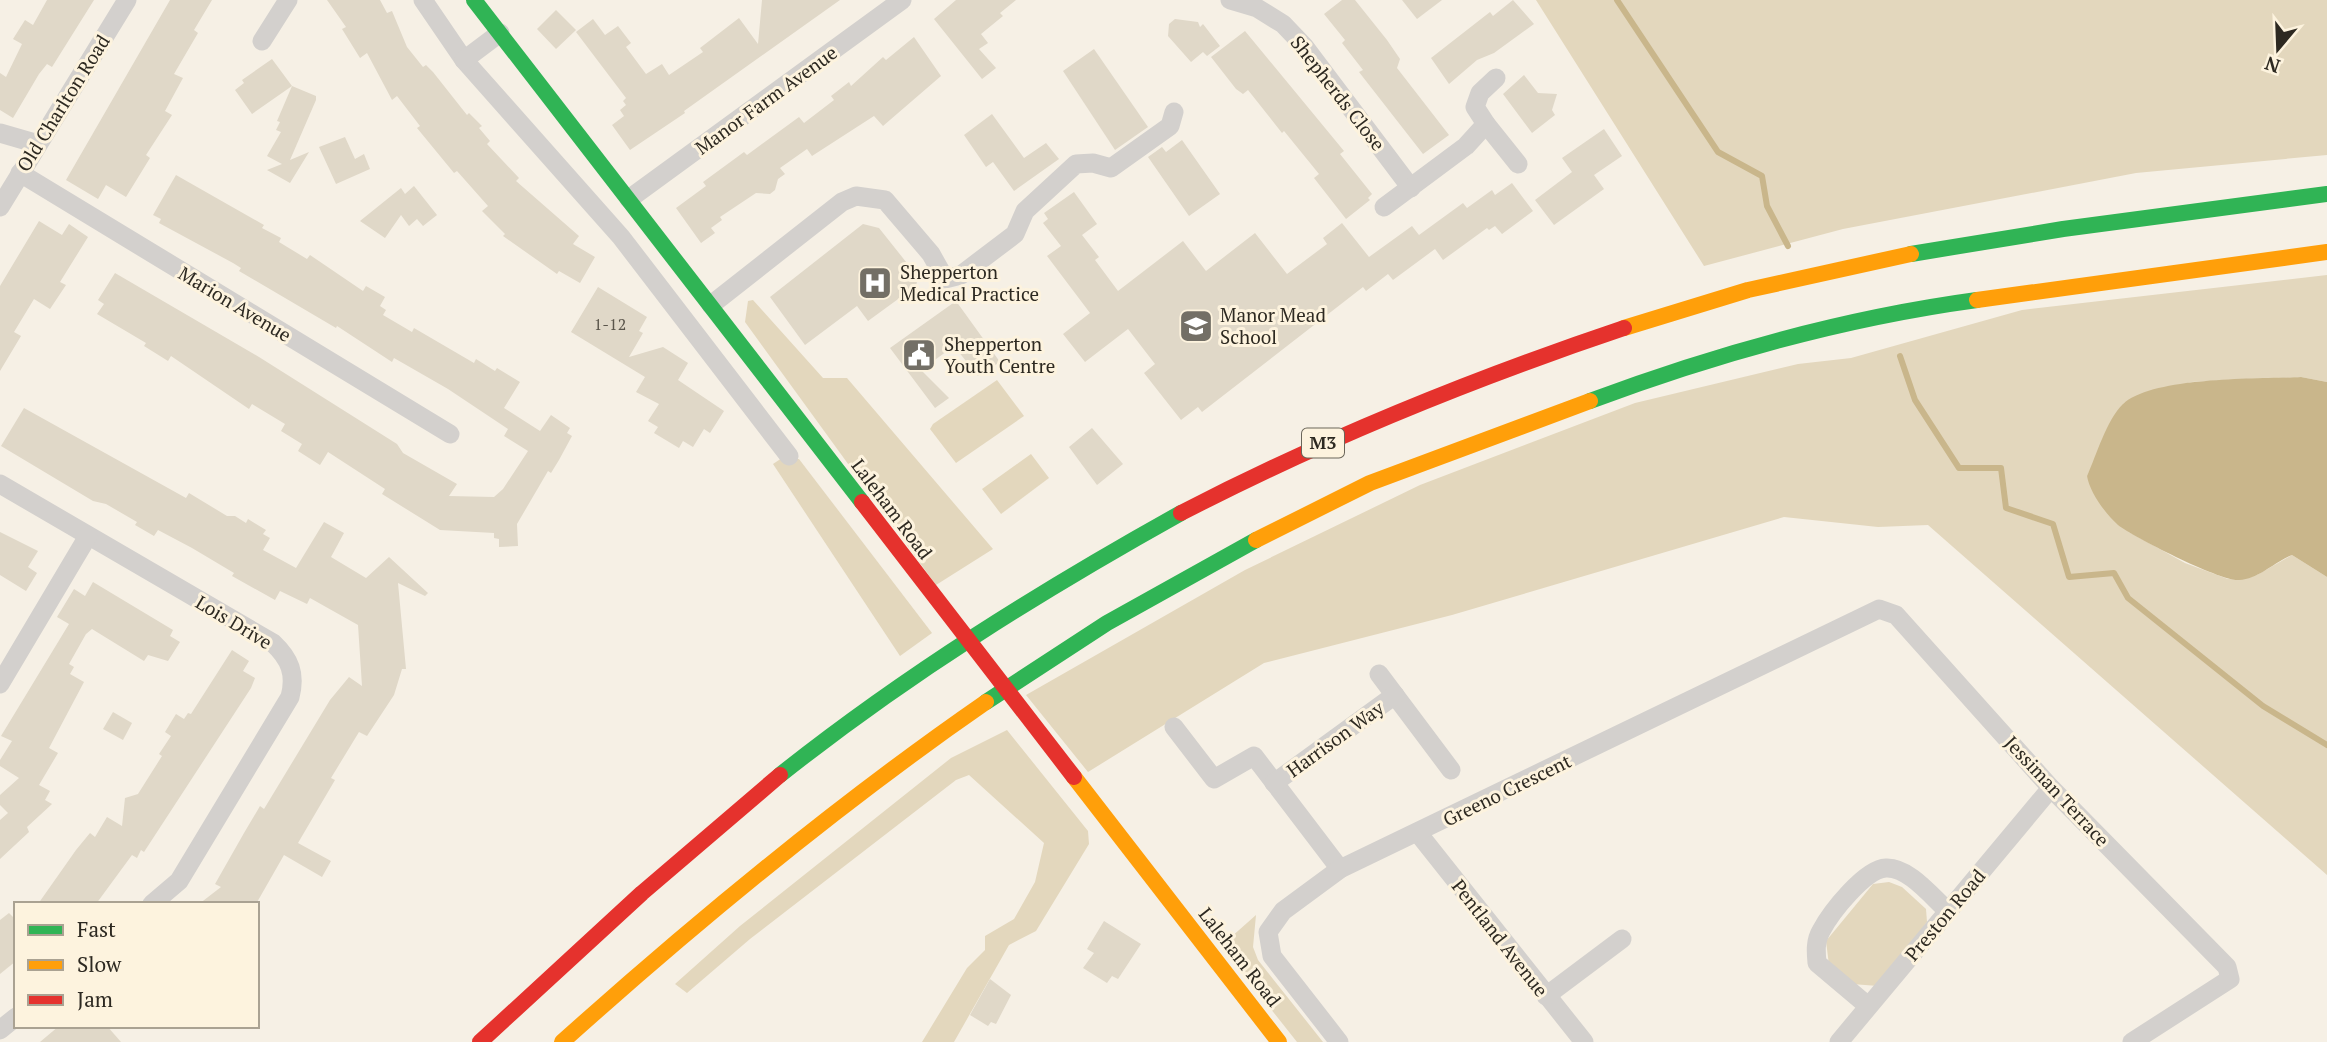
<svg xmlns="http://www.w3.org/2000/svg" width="2327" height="1042" font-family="'PT Serif',serif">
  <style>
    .green { fill: #e3d7bd }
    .water { fill: #c9b68b }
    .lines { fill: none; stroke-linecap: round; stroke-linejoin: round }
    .stream { stroke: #c9b68b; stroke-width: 6 }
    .building { fill: #e0d8c8 }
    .street { stroke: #d3d0cd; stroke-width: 19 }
    .fast { stroke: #30b455; stroke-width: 16 }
    .slow { stroke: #ff9f0a; stroke-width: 16 }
    .jam { stroke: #e5322d; stroke-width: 16 }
    .labels { text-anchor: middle; stroke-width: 6; stroke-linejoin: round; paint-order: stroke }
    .number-label { font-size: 16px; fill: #5a554b }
    .shield { fill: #fdf3de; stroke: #6b665a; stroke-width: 2 }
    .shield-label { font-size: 18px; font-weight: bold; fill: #2d2921 }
    .street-label { font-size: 19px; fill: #2d2921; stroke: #fdf3de }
    .poi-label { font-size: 19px; fill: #2d2921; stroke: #fdf3de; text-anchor: start }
  </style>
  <rect width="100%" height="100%" fill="#f6f0e5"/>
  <g class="green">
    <polygon points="1536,0 2327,0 2327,155 2136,173 1843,229 1704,266"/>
    <polygon points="2327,275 2327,382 2301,377 2191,382 2124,403 2087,476 2129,532 2185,563 2228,579 2257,575 2292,555 2327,577 2327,875 1928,525 1878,527 1784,517 1452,615 1264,663 1088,772 1026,695 1245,570 1420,485 1635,403 1798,364 1851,358 2022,310"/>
    <polygon points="753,300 823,378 847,378 993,549 936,585 745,322 748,301"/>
    <polygon points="997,380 1024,416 956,463 930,429 933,424"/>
    <polygon points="1031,454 1049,478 1001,514 982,489"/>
    <polygon points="782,458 799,459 932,633 900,656 773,464"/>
    <polygon points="1007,730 1088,831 1089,844 1036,931 1009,945 954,1042 922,1042 967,968 985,950 985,936 1014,919 1035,882 1044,843 969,775 956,780 750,939 687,993 675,984 740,926 951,758"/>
    <polygon points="1889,882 1902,887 1926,909 1927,922 1878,986 1852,984 1829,965 1826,941 1873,884"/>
    <polygon points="1256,915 1253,947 1258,960 1323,1042 1297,1042 1221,946"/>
  </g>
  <path class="water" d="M2301,377l26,5v195l-35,-22c-18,7 -33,24 -53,25 -17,2 -106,-43 -121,-55 -13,-12 -28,-32 -31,-49 10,-22 19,-55 36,-72 30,-28 137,-25 178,-27z"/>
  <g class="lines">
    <g class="stream">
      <polyline points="1617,0 1718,152 1762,176 1767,206 1788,246"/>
      <polyline points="1900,356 1915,400 1959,468 2001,468 2006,508 2053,524 2069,577 2114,573 2128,598 2263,706 2327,745"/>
    </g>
  </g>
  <g class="building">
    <polygon points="47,0 94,0 52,67 47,64 39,74 13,118 0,110 0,73 6,77 22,44 13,39 25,20 33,25"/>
    <polygon points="170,0 212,0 194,30 198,33 174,74 183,78 165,111 172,115 146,155 150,158 126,197 106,185 98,199 66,180"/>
    <polygon points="327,0 380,0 387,13 392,11 407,47 423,67 426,65 433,72 467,115 469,113 482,126 479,128 490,141 487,144 519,178 516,181 579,236 573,244 595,257 580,283 559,271 557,274 503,236 505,234 482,211 488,206 457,171 454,173 417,128 420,126 397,96 392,100 367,53 360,58 342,29 346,27"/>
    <polygon points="762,0 840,0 684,111 685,113 630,150 612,125 624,116 620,110 626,105 623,101 626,98 576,32 593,19 605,35 618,26 631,43 626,47 646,74 662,64 669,75 703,52 700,48 739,18 758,44"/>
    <polygon points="956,0 1016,0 1000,13 1003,16 981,34 988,43 979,49 996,68 982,79 934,19"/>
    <polygon points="1342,0 1355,0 1387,40 1400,59 1397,68 1449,135 1423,154 1359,72 1363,70 1342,43 1345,40 1324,14"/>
    <polygon points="1402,0 1442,0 1417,19"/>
    <polygon points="1513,0 1534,24 1494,53 1477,60 1449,84 1431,58 1490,12 1493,16"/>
    <polygon points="556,10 576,30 556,49 537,29"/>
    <polygon points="1175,19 1198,22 1200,27 1203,24 1220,46 1207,56 1203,52 1191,62 1168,36 1169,24"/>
    <polygon points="1245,31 1344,151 1340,154 1372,194 1368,198 1370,200 1346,219 1314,178 1319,174 1284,131 1282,133 1248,90 1243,94 1236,89 1211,57"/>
    <polygon points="914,37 941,76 883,126 874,116 812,156 807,149 780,168 785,174 778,179 775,190 770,194 756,193 720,217 722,220 711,228 715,233 701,243 676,208 706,186 703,182 744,152 747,155 799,117 804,123 834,100 831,96 849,82 851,86 883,57 886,60"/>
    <polygon points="1094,49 1148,127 1115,150 1063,71"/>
    <polygon points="272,59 292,86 252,114 235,90 244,83 242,80"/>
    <polygon points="1524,75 1538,93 1557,94 1552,110 1555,115 1532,133 1503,94"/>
    <polygon points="292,86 316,96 316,100 290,160 309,152 290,183 267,170 282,164 267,156 281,132 276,130 280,122 277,121"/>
    <polygon points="992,114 1024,158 1046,143 1059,159 1014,191 993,162 986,167 964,135"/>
    <polygon points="1604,129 1622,156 1594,175 1604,189 1554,225 1535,200 1572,172 1562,158"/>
    <polygon points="345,137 355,159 364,154 370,169 336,184 319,147"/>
    <polygon points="1182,140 1220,194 1189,216 1148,157 1162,147 1166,152"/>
    <polygon points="176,175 264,225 262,228 281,238 279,242 307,259 310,255 363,291 366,286 385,297 380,306 386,310 383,315 412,332 414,328 474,363 476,359 495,371 497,368 520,382 504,408 540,431 551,415 570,428 567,433 572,436 559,460 551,473 548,471 517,524 518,546 499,547 499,539 494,538 494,533 440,530 382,494 385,489 328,452 320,465 298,451 302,444 281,431 285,424 252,404 249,409 171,356 168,361 144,346 146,343 97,314 104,304 98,300 115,273 259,357 397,444 403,453 457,484 449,496 494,497 503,489 528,451 504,436 508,429 448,389 394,358 392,362 337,326 336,328 239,271 241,268 233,263 159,223 161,219 153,215"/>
    <polygon points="1512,183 1533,211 1502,234 1495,226 1489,230 1487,228 1443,260 1435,249 1393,280 1388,274 1366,291 1363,287 1202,412 1198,407 1181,420 1144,373 1155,364 1128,329 1085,362 1063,334 1090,313 1047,256 1061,246 1043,223 1048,219 1044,213 1074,192 1097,224 1082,235 1099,257 1095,260 1118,291 1183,241 1206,271 1255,233 1287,274 1327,244 1323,238 1342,223 1369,257 1412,226 1419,235 1463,203 1467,208 1492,190 1495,195"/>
    <polygon points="414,186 437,215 423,226 417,219 409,226 401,215 385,238 360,221 401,188 405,194"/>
    <polygon points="39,221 62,235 69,224 88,237 60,282 66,285 50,309 34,299 14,332 21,336 0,371 0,286"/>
    <polygon points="863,224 879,228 918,277 916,286 868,321 857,306 805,345 770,297"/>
    <polygon points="598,287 647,317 639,331 643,333 629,357 663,347 688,363 678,380 724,411 710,433 704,429 693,447 683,441 679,448 654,433 658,427 648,421 659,404 636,392 645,377 571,332"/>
    <polygon points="956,301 1000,362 978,376 954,346 921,370 949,398 935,408 890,348"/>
    <polygon points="24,408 186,498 189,493 227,516 235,516 246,523 248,519 266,530 263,534 270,538 263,550 296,568 324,522 344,533 331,557 366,578 389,557 428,593 425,596 398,583 406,669 402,669 394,695 367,736 359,732 331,778 335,780 298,843 331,861 322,877 284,855 256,904 199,904 221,887 215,884 244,833 260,806 264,809 330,700 349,677 362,686 358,625 310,598 307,604 280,591 275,600 232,576 234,573 192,548 158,530 154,536 135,525 137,522 106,504 93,501 1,446"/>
    <polygon points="1092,428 1123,464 1097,485 1069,447"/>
    <polygon points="0,532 38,551 28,567 37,573 26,591 0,575"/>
    <polygon points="93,582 173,630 170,636 180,642 168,661 148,655 144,661 92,629 86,634 69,664 74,667 70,674 84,682 49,748 58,753 39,785 50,791 45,800 52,804 27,827 29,832 0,859 0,820 8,813 0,805 0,795 19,778 0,766 0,760 12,741 1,736 69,624 57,617 74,589 85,596"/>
    <polygon points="232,650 249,661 243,671 255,678 251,688 144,852 141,850 137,858 132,855 96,904 38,904 76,850 90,833 95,837 107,817 122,826 125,798 138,794 162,756 159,754 171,736 165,732 176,714 184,719 188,713 191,714"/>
    <polygon points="113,712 132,723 123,740 103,729"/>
    <polygon points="9,913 16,920 16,961 0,974 0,920"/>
    <polygon points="1104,921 1141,944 1118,979 1112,976 1107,983 1083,968 1094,953 1087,949"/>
    <polygon points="990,979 1011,995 996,1024 991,1022 988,1026 970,1015"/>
    <polygon points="59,1026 107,1026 121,1042 40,1042"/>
  </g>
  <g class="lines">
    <g class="street">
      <polyline points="423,0 464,60 621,237 789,456"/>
      <polyline points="1230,0 1257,8 1283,24 1304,46 1411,188"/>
      <polyline points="262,41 288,0"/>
      <polyline points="464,60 500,33"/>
      <polyline points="1486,124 1518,164"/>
      <polyline points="0,133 38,144"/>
      <polyline points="20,173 450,434"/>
      <polyline points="629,199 902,0"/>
      <polyline points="0,207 127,0"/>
      <polyline points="1384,207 1466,146 1486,124 1475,107 1480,93 1496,78"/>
      <polyline points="711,305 842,202 856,196 885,200 931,254 945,279 961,275 1015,234 1025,211 1076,164 1093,163 1111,168 1170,126 1174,112"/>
      <path d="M0,484l273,159c17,16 23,31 17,54l-111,184 -27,23"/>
      <polyline points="1379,674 1451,770"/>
      <polyline points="0,684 88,536"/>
      <polyline points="1174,727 1214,779 1254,756 1340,869"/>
      <polyline points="1274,783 1395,695"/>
      <polyline points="1418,833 1584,1042"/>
      <polyline points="1546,996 1622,939"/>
      <path d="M1868,1006l-51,-43c-1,-11 -2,-22 4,-32 10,-19 44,-62 65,-63 23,-1 46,29 62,43"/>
      <polyline points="0,1030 16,1017"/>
      <polyline points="1339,1042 1272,956 1268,932 1283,911 1340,869 1879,609 1896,615 2051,788 2227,967 2230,979 2132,1042"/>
      <polyline points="1839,1042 2051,788"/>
    </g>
    <g class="fast">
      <polyline points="474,0 862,502"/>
      <polyline points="1911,254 2063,229 2327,194"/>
      <path d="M1590,401c126,-47 254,-83 387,-101"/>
      <polyline points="986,702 1107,623 1256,540"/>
      <path d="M780,775c126,-100 261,-184 401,-262"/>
    </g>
    <g class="slow">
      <polyline points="1977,300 2327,252"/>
      <polyline points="1624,328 1748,290 1911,254"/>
      <polyline points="1256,540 1370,483 1590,401"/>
      <polyline points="1074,777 1279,1042"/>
      <path d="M562,1042c135,-121 275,-237 424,-340"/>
    </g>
    <g class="jam">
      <polyline points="862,502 1074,777"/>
      <path d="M1181,513c143,-74 291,-134 443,-185"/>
      <polyline points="480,1042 642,893 780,775"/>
    </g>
  </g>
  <defs>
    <g id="hospital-square" transform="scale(1.75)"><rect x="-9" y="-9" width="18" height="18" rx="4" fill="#736f66" stroke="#fdf3de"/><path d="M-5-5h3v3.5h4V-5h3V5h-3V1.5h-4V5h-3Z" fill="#fff"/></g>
    <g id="school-square" transform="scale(1.75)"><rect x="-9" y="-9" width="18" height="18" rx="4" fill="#736f66" stroke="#fdf3de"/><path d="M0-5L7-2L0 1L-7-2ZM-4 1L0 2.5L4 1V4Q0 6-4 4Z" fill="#fff"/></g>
    <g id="civic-square" transform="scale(1.75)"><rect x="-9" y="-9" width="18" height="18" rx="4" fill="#736f66" stroke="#fdf3de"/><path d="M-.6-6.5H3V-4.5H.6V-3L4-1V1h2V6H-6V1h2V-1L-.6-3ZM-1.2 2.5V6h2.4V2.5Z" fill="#fff"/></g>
  </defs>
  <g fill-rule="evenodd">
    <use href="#hospital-square" x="875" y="283"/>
    <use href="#school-square" x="1196" y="326"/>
    <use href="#civic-square" x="919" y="355"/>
  </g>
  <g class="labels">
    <g class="number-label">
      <text x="610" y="330">1-12</text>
    </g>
    <rect class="shield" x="1302" y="428.5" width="42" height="29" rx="5"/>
    <g class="shield-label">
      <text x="1323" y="449">M3</text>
    </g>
    <g class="street-label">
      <text transform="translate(1338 93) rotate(52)" y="7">Shepherds Close</text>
      <text transform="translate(766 100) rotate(-36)" y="7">Manor Farm Avenue</text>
      <text transform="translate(63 103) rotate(-58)" y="7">Old Charlton Road</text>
      <text transform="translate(235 304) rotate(31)" y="7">Marion Avenue</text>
      <text transform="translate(892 509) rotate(53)" y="7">Laleham Road</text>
      <text transform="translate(234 622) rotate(31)" y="7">Lois Drive</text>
      <text transform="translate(1335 739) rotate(-36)" y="7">Harrison Way</text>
      <text transform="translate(1507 790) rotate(-26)" y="7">Greeno Crescent</text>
      <text transform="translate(2057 791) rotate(47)" y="7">Jessiman Terrace</text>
      <text transform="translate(1945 915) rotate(-50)" y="7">Preston Road</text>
      <text transform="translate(1500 938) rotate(52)" y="7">Pentland Avenue</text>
      <text transform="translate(1240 957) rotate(52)" y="7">Laleham Road</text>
    </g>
    <g class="poi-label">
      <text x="900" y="279">Shepperton<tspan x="900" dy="22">Medical Practice</tspan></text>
      <text x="1220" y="322">Manor Mead<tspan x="1220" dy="22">School</tspan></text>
      <text x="944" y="351">Shepperton<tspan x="944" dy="22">Youth Centre</tspan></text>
    </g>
  </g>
  <rect x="14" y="902" width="245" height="126" fill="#fdf3de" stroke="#aaa292" stroke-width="2"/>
  <rect x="28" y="925" width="35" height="10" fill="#30b455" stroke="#aaa292" stroke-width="2"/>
  <text x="77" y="937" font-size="21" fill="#2d2921">Fast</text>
  <rect x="28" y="960" width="35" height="10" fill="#ff9f0a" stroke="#aaa292" stroke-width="2"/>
  <text x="77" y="972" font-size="21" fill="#2d2921">Slow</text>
  <rect x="28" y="995" width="35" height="10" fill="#e5322d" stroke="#aaa292" stroke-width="2"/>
  <text x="77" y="1007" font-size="21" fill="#2d2921">Jam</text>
  <g transform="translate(2278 49) rotate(199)" stroke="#fdf3de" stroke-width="5" paint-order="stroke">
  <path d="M0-5L12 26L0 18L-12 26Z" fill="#2d2921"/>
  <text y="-10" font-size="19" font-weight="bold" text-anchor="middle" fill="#2d2921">N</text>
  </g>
</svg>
